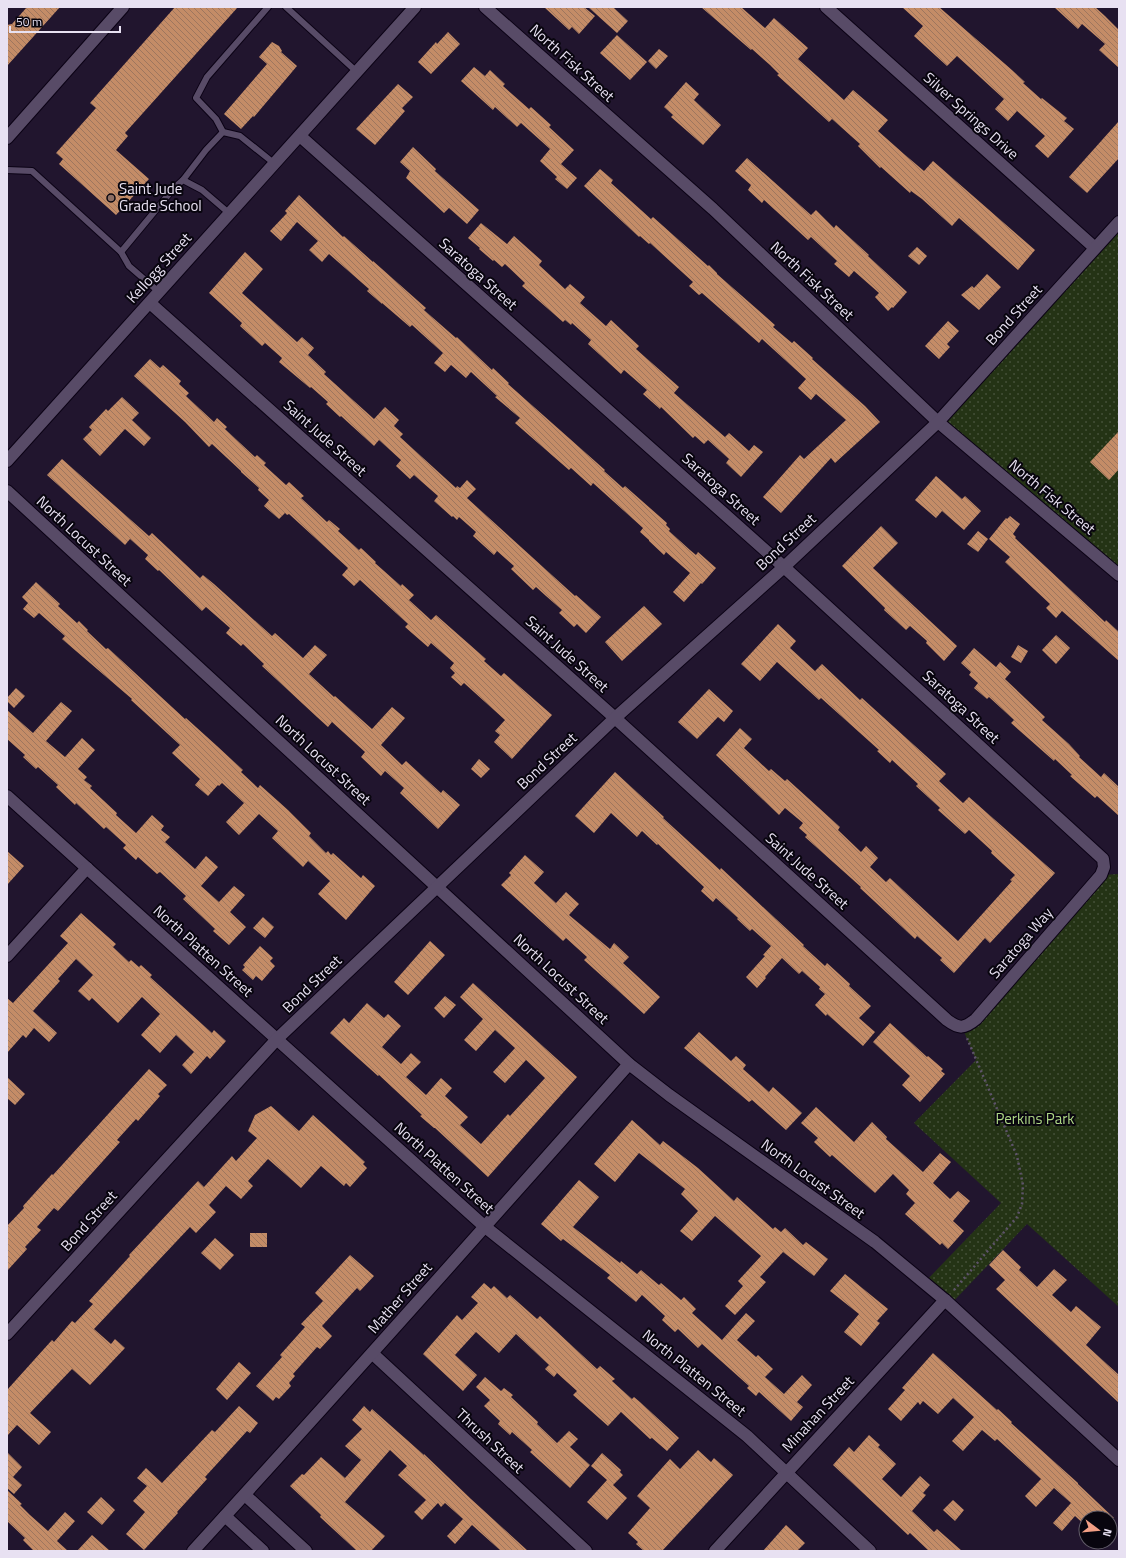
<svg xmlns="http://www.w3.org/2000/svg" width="1126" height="1558" font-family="'Titillium Web',sans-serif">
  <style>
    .park { fill: url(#park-dots) }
    .building { fill: url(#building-back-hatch) }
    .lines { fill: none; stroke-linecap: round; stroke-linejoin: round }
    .service-casing { stroke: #0b0215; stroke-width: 8 }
    .minor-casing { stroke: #0b0215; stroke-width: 14 }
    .path { stroke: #5e546a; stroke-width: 2.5; stroke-dasharray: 2 3; stroke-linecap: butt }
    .service { stroke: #584b67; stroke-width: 6 }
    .minor { stroke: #584b67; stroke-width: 12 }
    .education-dot { fill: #8d6e63; stroke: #08050e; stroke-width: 1.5 }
    .labels { text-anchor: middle; stroke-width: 4; stroke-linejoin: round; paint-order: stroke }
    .street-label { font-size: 15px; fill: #e8e1f2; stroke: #08050e }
    .poi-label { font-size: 15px; fill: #e8e1f2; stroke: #08050e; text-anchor: start }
    .park-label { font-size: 15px; fill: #add685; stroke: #08050e }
  </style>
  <defs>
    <pattern id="park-dots" width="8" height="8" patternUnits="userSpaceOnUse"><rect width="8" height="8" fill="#243315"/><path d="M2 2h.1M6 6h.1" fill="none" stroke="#445038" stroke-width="1.8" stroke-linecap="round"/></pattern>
    <pattern id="building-back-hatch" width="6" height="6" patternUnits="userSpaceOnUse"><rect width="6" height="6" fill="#c48c67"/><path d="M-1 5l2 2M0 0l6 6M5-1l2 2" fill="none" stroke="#9e765e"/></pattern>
  </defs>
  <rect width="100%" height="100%" fill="#21152e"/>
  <g class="park">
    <polygon points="1119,223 1119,577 938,422"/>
    <polygon points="1119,874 1119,1307 1027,1224 950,1305 924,1283 1001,1203 914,1123 976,1060 962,1027 1101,875"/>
  </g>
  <g class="building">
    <polygon points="27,7 60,7 7,66 7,25 12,24"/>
    <polygon points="175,7 238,7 125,133 128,136 116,150 149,179 116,215 59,164 63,159 56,153 96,108 90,103"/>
    <polygon points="544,7 584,7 595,16 579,34 572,27 569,30"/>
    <polygon points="588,7 613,7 628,21 617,33"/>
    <polygon points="701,7 741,7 765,28 774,18 808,48 798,59 844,100 853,90 888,120 878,131 904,154 924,171 933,161 1035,250 1018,270 959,218 952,226 922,199 911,191 910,193 881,167 880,168 858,146 860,144 851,136 832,119 829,122 777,75 779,74 770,65 752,49 751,50"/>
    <polygon points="902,7 939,7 1012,70 1025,82 1023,83 1041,99 1042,98 1067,118 1064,121 1074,129 1048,158 1035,146 1045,136 1017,111 1008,121 995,109 1004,99 957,56 947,66 914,36 923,26"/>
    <polygon points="1054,7 1095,7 1105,16 1119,30 1119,68 1099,50 1105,44 1082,24 1078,29"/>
    <polygon points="448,32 460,44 431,74 418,62 436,42 437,44"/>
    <polygon points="617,35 647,62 630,80 600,53"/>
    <polygon points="272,42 279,46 282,51 281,52 297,66 254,117 253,116 241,129 224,114 267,64 259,57"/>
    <polygon points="659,49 668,56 656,69 648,61"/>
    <polygon points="474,67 485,76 490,70 505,84 503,86 529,109 531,107 551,125 549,127 574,150 561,164 577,178 567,189 555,179 557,177 540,161 550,149 521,123 517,127 495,107 493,110 461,81"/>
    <polygon points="686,82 699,94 694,100 721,125 703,145 671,117 673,115 664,107"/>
    <polygon points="398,84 413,97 402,108 405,111 375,145 356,129"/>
    <polygon points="1119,121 1119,158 1087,193 1069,177"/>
    <polygon points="413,147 436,169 435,171 479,210 467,224 449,208 444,213 406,178 410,171 400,162"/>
    <polygon points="747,158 811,215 816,210 834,228 836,225 869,255 868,256 907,292 893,308 892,307 888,311 875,297 879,293 854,271 849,277 834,264 837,261 811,237 808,240 764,200 762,203 748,190 751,185 735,171"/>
    <polygon points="600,169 613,180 611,183 651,219 653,217 708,266 709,265 717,273 717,274 775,325 773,327 792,343 794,341 813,358 812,359 865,406 880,422 835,463 831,458 781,513 763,497 800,455 804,459 846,420 816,394 811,400 798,388 806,379 762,339 759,343 702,293 699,295 689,286 693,282 650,243 649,244 640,236 639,237 584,186"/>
    <polygon points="299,195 343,237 344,236 373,262 373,261 426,308 424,310 456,338 457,337 492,370 493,368 509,383 508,384 605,470 604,471 623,488 625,486 667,523 666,525 670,529 669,531 690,550 696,555 698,552 716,568 702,584 701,583 684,602 673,592 690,573 666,552 664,555 649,541 649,540 640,532 643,528 593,483 591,486 571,468 569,470 515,423 520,418 495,397 497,396 471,372 466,378 451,365 445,372 434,363 443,353 412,325 410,327 382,303 382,304 367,291 369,289 329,254 322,262 309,250 318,241 297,222 281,241 270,231 287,213 285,211"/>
    <polygon points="481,223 507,244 514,236 542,261 539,265 565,289 570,284 585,297 580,303 606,326 611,320 639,346 636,349 679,387 674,393 725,437 729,433 749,451 754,445 763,452 741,477 726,463 729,459 708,440 704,444 695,436 693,438 661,407 660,409 643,394 647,390 624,370 621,374 588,344 591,340 572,323 571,325 565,320 563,322 522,286 525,283 505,264 502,267 494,260 493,261 479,249 480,248 468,238"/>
    <polygon points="917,247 927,256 919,265 908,256"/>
    <polygon points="245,252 263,269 242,293 297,342 302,337 314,348 308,355 326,372 324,374 374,419 385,407 399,420 394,426 403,434 400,437 456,488 457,486 460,488 467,480 476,489 467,498 575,596 576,595 601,617 586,633 577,624 574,627 559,613 562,610 546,596 536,587 533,590 511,569 514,566 497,551 494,555 473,536 476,532 459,517 457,520 453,516 452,517 434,501 438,496 414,475 410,479 396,466 401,460 379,440 374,446 341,416 340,417 326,404 328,402 311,387 310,388 279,362 282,358 265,343 262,346 240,326 242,323 209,293"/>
    <polygon points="987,274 1001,287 979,310 961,295 972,286 974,288"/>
    <polygon points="948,321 959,331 947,344 950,347 939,359 925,346"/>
    <polygon points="150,359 160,368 163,365 181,381 179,384 189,393 186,396 214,422 217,418 227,427 225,429 255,457 257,455 266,463 264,465 286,485 289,482 304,496 301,498 327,522 329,520 340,529 338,531 359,550 361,548 376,562 375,563 401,586 402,584 414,595 409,600 431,620 436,615 486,659 484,661 501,676 504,673 552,715 512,759 494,742 500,735 495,731 505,720 464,683 461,686 451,677 455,673 450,668 454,663 431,643 428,647 405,627 408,624 360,580 354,586 342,575 348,568 289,514 287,515 285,513 279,519 264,506 269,500 258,490 259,488 241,472 241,471 212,444 209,447 185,422 134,376"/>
    <polygon points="122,397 139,413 132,420 151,438 144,446 125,429 100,456 83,439 92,430 89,427 106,409 108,411"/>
    <polygon points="1119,431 1119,469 1109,480 1090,462"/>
    <polygon points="62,459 149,536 152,533 200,578 203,575 214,584 272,636 275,633 303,658 315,645 327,655 309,674 334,697 335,696 372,729 392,707 405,718 381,745 402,765 406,761 441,793 443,790 460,805 438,829 400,793 404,788 385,771 381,776 361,757 365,752 332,722 328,727 317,717 262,666 264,664 243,644 241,646 226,633 230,628 206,607 202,611 159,570 158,571 145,559 148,555 130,539 125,545 47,475"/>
    <polygon points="936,476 962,499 965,496 981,511 964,530 942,511 936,518 915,500"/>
    <polygon points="1010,516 1020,524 1013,534 1016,537 1015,538 1105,622 1106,620 1119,632 1119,661 1062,611 1056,618 1046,608 1050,604 1005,562 1010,557 989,539 1006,518 1007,519"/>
    <polygon points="881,526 898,543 873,568 957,646 944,661 926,643 927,641 910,626 906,630 884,610 885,608 842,566"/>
    <polygon points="978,531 988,539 978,552 967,544"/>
    <polygon points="36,582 60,604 58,606 77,623 79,621 88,630 87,631 106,649 108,648 185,719 186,718 217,746 243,770 241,772 258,788 260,785 288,810 311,833 309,836 326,853 328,851 331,855 333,853 361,878 363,875 375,886 346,920 318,894 330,881 308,861 303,867 272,838 278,831 259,814 239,835 226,822 244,803 222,783 219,786 218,785 208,796 195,785 200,779 172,753 180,745 131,700 132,699 62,639 65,636 39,613 34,618 23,609 28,603 22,597"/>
    <polygon points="644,606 662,624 622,661 605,642"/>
    <polygon points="778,624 796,641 790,648 815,671 822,664 860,700 862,698 946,774 939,781 963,803 969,797 1055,873 990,943 985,938 954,973 940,960 942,958 917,936 915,939 860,888 861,887 805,837 807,835 799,828 803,823 785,808 779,815 716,755 740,728 752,739 744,748 769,771 771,769 785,781 787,779 840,827 838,830 861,852 866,846 878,858 870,867 886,882 890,878 958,941 1012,881 1010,880 1015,875 991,853 992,851 969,830 965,834 938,810 940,808 916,786 918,784 892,760 890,763 877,751 879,750 821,698 819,700 777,662 760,681 741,664"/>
    <polygon points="1056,635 1070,648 1056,664 1042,650"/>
    <polygon points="1018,645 1028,651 1021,663 1011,657"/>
    <polygon points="974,648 996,667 1000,662 1011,672 1005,679 1045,717 1042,720 1069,744 1080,756 1079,757 1101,777 1104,773 1119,787 1119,816 1097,796 1095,798 1070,776 1072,775 1055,759 1054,761 1011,723 1014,720 989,697 987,699 974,688 978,683 969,675 971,672 961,663"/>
    <polygon points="16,688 25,696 14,708 7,701 7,698"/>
    <polygon points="709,689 733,711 724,722 718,717 697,739 678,722"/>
    <polygon points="61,702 72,711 46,741 65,757 82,738 95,750 78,769 87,777 84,780 92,786 90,788 117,813 116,815 136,833 152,815 164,826 161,830 170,837 165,842 195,869 206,856 218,867 201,886 219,902 234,886 245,895 230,912 246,927 229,945 213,931 215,929 183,899 186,896 160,872 157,874 138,857 136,860 123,848 126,845 106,827 104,829 76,803 75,805 56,787 58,785 38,767 36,769 23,757 25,755 7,739 7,710 33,733"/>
    <polygon points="479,759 490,769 481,778 471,769"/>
    <polygon points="615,772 664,817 663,818 720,870 721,868 804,945 803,946 825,966 827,963 850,984 849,986 871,1006 859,1018 875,1032 863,1046 827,1014 826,1016 815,1005 825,994 819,989 820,987 802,971 799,974 782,958 765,977 766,978 757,988 746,977 765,956 763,955 771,946 752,929 750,931 737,919 738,918 716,898 713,902 701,891 704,887 658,844 657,845 642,831 637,837 611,813 594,833 575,816"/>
    <polygon points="7,851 24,866 7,885"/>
    <polygon points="525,855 544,872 534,883 556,903 566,892 579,904 569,915 610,949 614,943 629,957 623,963 660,997 644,1014 584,960 587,957 566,938 563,941 501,885 511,875 509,873"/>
    <polygon points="81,913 116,944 113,947 129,962 131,960 139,967 141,965 152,975 150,977 212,1033 214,1030 226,1041 210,1059 207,1056 191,1074 182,1065 194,1052 176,1035 160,1053 141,1035 160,1014 142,997 118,1023 92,998 89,1001 78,991 93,975 76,959 58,979 60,981 33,1011 57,1033 49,1042 34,1028 26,1038 23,1035 7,1053 7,998 13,1003 68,943 60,936"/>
    <polygon points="263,917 274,927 265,938 253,928"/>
    <polygon points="430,941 445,955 408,995 394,982"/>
    <polygon points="260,946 273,958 270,961 275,966 262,981 256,976 253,980 242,970 245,967 243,965"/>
    <polygon points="473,983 577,1077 488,1177 435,1128 434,1128 420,1116 422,1115 379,1075 378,1076 330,1033 344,1018 349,1023 367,1003 384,1018 388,1014 401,1026 382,1047 401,1064 411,1053 421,1062 406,1077 426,1095 441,1078 452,1088 445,1096 468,1117 460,1125 481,1144 508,1114 510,1116 545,1078 526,1060 505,1083 493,1072 515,1048 495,1030 476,1051 464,1040 483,1019 460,997"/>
    <polygon points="445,996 456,1005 444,1018 434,1008"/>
    <polygon points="890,1023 927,1057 928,1056 943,1069 941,1071 945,1074 920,1102 902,1085 910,1076 873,1042"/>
    <polygon points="699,1032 731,1061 736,1056 746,1065 743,1069 769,1092 773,1087 802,1113 786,1130 752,1100 749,1102 684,1048"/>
    <polygon points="149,1069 167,1085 158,1094 160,1096 138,1121 136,1119 117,1140 120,1142 58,1211 54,1208 37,1227 41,1230 25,1247 27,1249 7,1271 7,1226 24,1208 23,1206 52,1174 53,1175"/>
    <polygon points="7,1077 25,1094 15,1105 7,1098"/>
    <polygon points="271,1106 299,1131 313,1115 365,1162 363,1164 367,1168 350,1187 346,1183 344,1186 321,1166 301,1188 268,1159 248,1181 253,1186 241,1199 226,1186 209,1205 216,1212 196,1233 190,1227 94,1329 111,1344 115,1339 125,1348 90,1385 72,1369 30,1413 51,1432 39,1445 17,1425 7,1436 7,1390 52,1340 54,1342 72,1321 75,1323 93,1304 89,1301 130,1256 129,1255 198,1181 204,1187 232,1156 236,1161 257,1138 248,1131 255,1115"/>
    <polygon points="816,1107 854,1142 872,1122 887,1137 886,1139 923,1172 940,1153 951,1162 933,1183 950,1199 958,1191 970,1201 953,1221 964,1231 948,1249 942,1243 940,1245 905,1214 915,1203 906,1194 909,1190 893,1174 875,1193 832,1155 830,1157 814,1142 818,1138 801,1123"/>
    <polygon points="632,1120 660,1145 663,1141 698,1168 734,1201 737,1197 773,1229 775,1227 781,1232 785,1228 803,1245 806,1242 828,1259 814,1276 783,1252 760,1277 766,1282 735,1315 725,1306 743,1286 738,1281 761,1256 715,1216 692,1241 680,1231 698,1211 681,1194 685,1189 639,1153 615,1182 594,1164"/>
    <polygon points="579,1180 599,1197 573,1227 620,1263 621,1261 637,1274 641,1270 659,1285 661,1283 681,1300 684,1297 696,1309 692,1313 722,1340 746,1313 755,1321 737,1340 756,1357 758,1355 773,1369 765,1377 784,1394 802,1375 812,1385 797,1402 803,1407 791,1421 759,1392 756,1396 747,1388 749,1386 702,1344 698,1348 678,1329 675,1332 662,1320 665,1316 642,1295 636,1302 607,1278 610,1275 563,1239 561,1241 541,1224"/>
    <rect x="250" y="1233" width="17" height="14"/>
    <polygon points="215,1238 234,1255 220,1270 201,1253"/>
    <polygon points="1003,1250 1021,1267 1019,1270 1037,1287 1054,1269 1067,1280 1052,1295 1071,1312 1076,1306 1101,1327 1086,1345 1119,1375 1119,1403 996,1289 1005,1280 989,1265"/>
    <polygon points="350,1255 374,1276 360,1291 357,1288 322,1326 332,1336 320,1349 317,1347 293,1374 295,1376 289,1383 291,1386 279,1399 276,1397 273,1401 256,1386 282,1357 280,1355 305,1327 301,1324 323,1301 315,1293"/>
    <polygon points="845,1274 888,1309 877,1321 880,1323 861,1346 844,1332 859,1314 830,1291"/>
    <polygon points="484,1283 491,1289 494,1286 507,1298 510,1295 537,1319 540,1316 597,1369 600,1366 615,1379 612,1381 632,1399 634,1397 640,1402 679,1438 667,1451 652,1438 650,1439 621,1412 608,1426 573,1395 577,1391 557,1373 554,1377 545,1369 549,1365 516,1334 499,1353 476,1332 455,1355 477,1375 463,1391 423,1354 457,1315 462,1320 478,1303 471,1297"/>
    <polygon points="933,1353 997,1410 998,1409 1012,1422 1011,1423 1078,1483 1078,1484 1114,1518 1086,1518 1086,1526 1075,1516 1062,1531 1053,1523 1071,1503 1054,1488 1036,1507 1025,1496 1041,1479 997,1439 995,1441 982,1430 963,1451 952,1441 974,1417 953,1398 938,1414 923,1401 920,1405 918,1402 901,1421 888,1409 905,1390 902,1388"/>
    <polygon points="239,1362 251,1373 227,1400 216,1389"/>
    <polygon points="485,1377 501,1391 504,1388 513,1395 511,1397 538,1422 537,1424 557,1443 569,1431 578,1439 570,1447 590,1465 570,1488 530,1452 532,1450 512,1432 510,1435 498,1424 500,1421 484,1406 490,1400 476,1387"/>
    <polygon points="239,1406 258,1423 250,1433 247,1431 205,1477 207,1479 177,1512 178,1513 144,1550 126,1534 145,1512 133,1501 147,1486 137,1478 146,1468 162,1483 212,1430 215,1432"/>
    <polygon points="364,1406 370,1412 372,1409 424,1455 424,1454 471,1499 528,1551 501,1551 472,1525 455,1544 447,1536 463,1519 445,1503 441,1507 438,1503 422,1520 414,1512 426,1500 398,1475 407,1466 390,1450 345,1502 385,1536 371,1551 357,1551 320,1517 321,1515 290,1486 302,1474 304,1475 321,1457 345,1478 361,1460 345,1446 362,1429 352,1420"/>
    <polygon points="869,1435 880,1445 878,1447 896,1464 882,1479 901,1497 920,1476 930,1485 923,1493 926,1495 912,1511 934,1532 937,1529 962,1551 929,1551 910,1533 908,1535 833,1465 849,1447 854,1452"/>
    <polygon points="698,1450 711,1462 714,1458 733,1475 662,1551 644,1551 636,1544 638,1542 628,1533 650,1508 637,1496 670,1459 680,1469"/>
    <polygon points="7,1452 22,1467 13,1477 22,1485 14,1494 7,1488"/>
    <polygon points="602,1453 621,1470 620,1472 623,1475 613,1485 627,1498 607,1520 587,1502 607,1480 591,1466"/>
    <polygon points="7,1490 22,1504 20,1505 30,1515 48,1531 65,1512 75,1521 57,1541 68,1551 34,1551 23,1540 25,1538 7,1521"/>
    <polygon points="101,1497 115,1510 102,1525 87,1512"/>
    <polygon points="953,1500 964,1510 955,1521 943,1510"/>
    <polygon points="786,1525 805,1543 797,1551 763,1551"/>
    <polygon points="92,1535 110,1551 77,1551"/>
  </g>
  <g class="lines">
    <g class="service-casing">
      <g id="service">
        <polyline points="286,7 357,72"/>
        <polyline points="223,132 216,119 196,98 207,77 268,7"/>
        <polyline points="7,170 32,171 121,252 129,266 159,292"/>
        <polyline points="183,180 206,150 223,132 240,136 275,164"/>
        <polyline points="121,252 174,188 183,180 202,190 230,214"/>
      </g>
    </g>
    <g class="minor-casing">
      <g id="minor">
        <polyline points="485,7 713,209 938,422 1119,575"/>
        <polyline points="826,7 1095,248"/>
        <polyline points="7,138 123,7"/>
        <path d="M150,303l465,415 332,302c12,9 17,9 29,-1l125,-144 3,-8 -1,-8 -319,-292 -484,-431"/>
        <polyline points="7,461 415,7"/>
        <polyline points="7,491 629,1064 669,1095 875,1242 945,1300 1119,1460"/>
        <polyline points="7,796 484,1226 747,1436 870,1551"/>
        <polyline points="7,956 87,868"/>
        <polyline points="7,1334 277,1039 615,718 784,567 938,422 1119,222"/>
        <polyline points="373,1354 586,1551"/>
        <polyline points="245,1495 306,1551"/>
        <polyline points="225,1516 263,1551"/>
        <path d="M193,1551c147,-161 292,-324 436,-487"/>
        <polyline points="715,1551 945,1300"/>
      </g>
    </g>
    <polyline class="path" points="954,1290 1017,1217 1022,1204 1023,1185 1017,1156 967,1038"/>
    <use href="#service" class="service"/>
    <use href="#minor" class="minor"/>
  </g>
  <circle class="education-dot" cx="111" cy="198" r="4"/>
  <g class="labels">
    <g class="street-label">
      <text transform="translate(572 63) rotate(42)" y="5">North Fisk Street</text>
      <text transform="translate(971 116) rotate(42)" y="5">Silver Springs Drive</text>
      <text transform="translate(159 268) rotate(-48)" y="5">Kellogg Street</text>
      <text transform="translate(478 274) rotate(42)" y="5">Saratoga Street</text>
      <text transform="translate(812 281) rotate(43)" y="5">North Fisk Street</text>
      <text transform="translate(1014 315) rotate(-48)" y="5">Bond Street</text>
      <text transform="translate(325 438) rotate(42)" y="5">Saint Jude Street</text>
      <text transform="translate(721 489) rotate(42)" y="5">Saratoga Street</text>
      <text transform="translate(1052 497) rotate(40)" y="5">North Fisk Street</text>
      <text transform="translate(84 541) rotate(43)" y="5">North Locust Street</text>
      <text transform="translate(786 542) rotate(-43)" y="5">Bond Street</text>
      <text transform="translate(567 654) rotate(42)" y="5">Saint Jude Street</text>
      <text transform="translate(961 707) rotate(43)" y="5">Saratoga Street</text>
      <text transform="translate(323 760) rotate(43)" y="5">North Locust Street</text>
      <text transform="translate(547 761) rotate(-43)" y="5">Bond Street</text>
      <text transform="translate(807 871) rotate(42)" y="5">Saint Jude Street</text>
      <text transform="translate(1021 943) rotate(-49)" y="5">Saratoga Way</text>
      <text transform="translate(203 951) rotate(42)" y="5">North Platten Street</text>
      <text transform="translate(561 979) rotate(43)" y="5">North Locust Street</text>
      <text transform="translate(312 984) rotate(-44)" y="5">Bond Street</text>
      <text transform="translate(444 1168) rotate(42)" y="5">North Platten Street</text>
      <text transform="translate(813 1179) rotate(36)" y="5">North Locust Street</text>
      <text transform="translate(89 1221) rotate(-48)" y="5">Bond Street</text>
      <text transform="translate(400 1298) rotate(-49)" y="5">Mather Street</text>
      <text transform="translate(694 1373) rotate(39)" y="5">North Platten Street</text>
      <text transform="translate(818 1414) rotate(-47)" y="5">Minahan Street</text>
      <text transform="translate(490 1441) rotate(43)" y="5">Thrush Street</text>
    </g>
    <g class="poi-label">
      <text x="119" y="194">Saint Jude<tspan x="119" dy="17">Grade School</tspan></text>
    </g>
    <g class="park-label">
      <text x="1035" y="1124">Perkins Park</text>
    </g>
  </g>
  <rect width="1126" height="1558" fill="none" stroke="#e8e1f2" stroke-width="16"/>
  <g transform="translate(1098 1530) rotate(106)"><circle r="19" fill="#08050e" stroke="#625d69"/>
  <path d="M0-3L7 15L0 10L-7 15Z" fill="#f39f85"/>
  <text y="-6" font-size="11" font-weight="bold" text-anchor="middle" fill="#e8e1f2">N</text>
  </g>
  <path d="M10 26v6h110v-6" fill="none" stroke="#e8e1f2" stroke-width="2"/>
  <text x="16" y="26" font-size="12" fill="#e8e1f2" stroke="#08050e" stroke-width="3" paint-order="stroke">50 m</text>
</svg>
